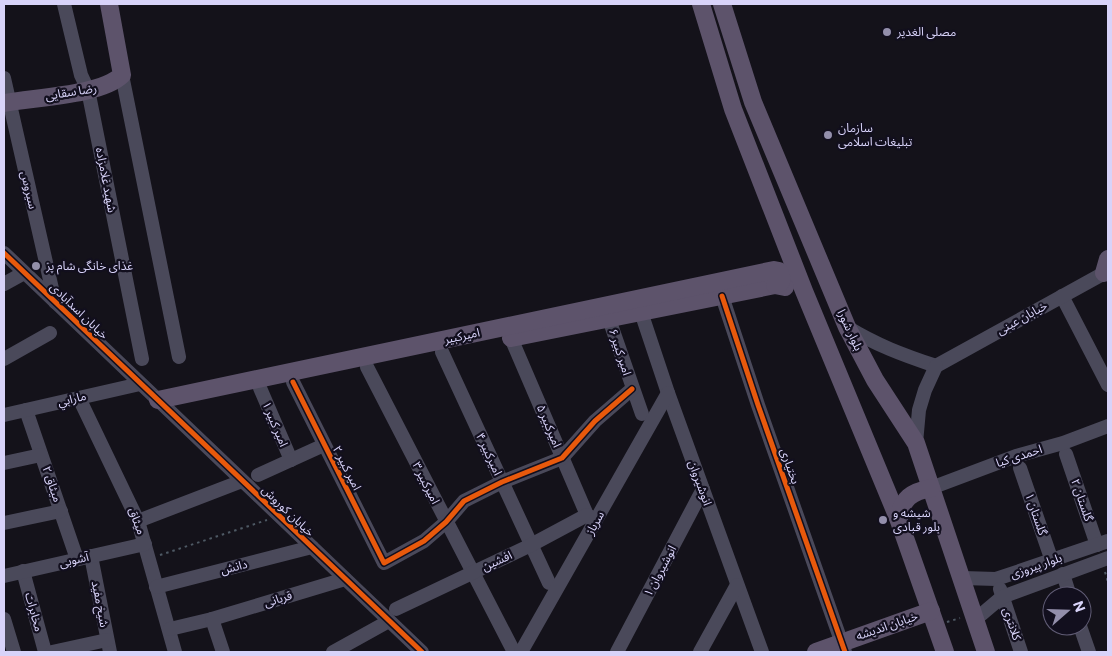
<svg xmlns="http://www.w3.org/2000/svg" width="1112" height="656" font-family="Commissioner,'Noto Sans Arabic',sans-serif">
  <style>
    .lines { fill: none; stroke-linecap: round; stroke-linejoin: round }
    .path { stroke: #4e5964; stroke-width: 2; stroke-dasharray: 2.5 4; stroke-linecap: butt }
    .minor { stroke: #4a495a; stroke-width: 14 }
    .major { stroke: #5d536b; stroke-width: 18 }
    .cycleway-casing { stroke: #120f1e; stroke-width: 8 }
    .cycleway { stroke: #e8590c; stroke-width: 5 }
    .poi-dot { fill: #938fab; stroke: #120f1e; stroke-width: 2 }
    .labels { text-anchor: middle; stroke-width: 4.5; stroke-linejoin: round; paint-order: stroke }
    .poi-label { font-size: 12px; fill: #d8d3f9; stroke: #120f1e; text-anchor: start }
    .street-label { font-size: 12px; fill: #d8d3f9; stroke: #120f1e }
  </style>
  <rect width="100%" height="100%" fill="#14121a"/>
  <g class="lines">
    <g class="path">
      <polyline points="160,555 267,520"/>
      <polyline points="1105,572 1108,582"/>
      <polyline points="947,622 960,618"/>
    </g>
    <g class="minor">
      <polyline points="64,4 81,75 88,90 142,359"/>
      <polyline points="122,75 179,357"/>
      <polyline points="4,78 55,302"/>
      <polyline points="4,253 422,652"/>
      <polyline points="4,284 24,273"/>
      <polyline points="722,296 758,405 845,652"/>
      <polyline points="1062,296 1108,385"/>
      <polyline points="641,312 668,393 762,652"/>
      <polyline points="609,319 642,414"/>
      <path d="M847,327c29,18 56,28 89,39"/>
      <polyline points="511,338 587,515"/>
      <polyline points="442,352 549,583"/>
      <polyline points="4,359 50,333"/>
      <polyline points="936,366 1108,271"/>
      <polyline points="367,367 514,652"/>
      <polyline points="293,382 384,563 424,541 446,522 464,501 502,482 562,458 595,421 632,389"/>
      <polyline points="260,388 291,460"/>
      <polyline points="79,398 138,521 175,652"/>
      <polyline points="26,410 77,559"/>
      <polyline points="4,415 140,384"/>
      <polyline points="916,443 919,410 925,390 936,366"/>
      <polyline points="1066,454 1097,545"/>
      <polyline points="4,463 41,455"/>
      <polyline points="1020,468 1052,561"/>
      <polyline points="258,475 324,445"/>
      <polyline points="931,488 1016,456 1063,443 1108,426"/>
      <polyline points="138,521 242,481"/>
      <polyline points="4,523 61,511"/>
      <polyline points="91,556 110,652"/>
      <polyline points="23,571 45,652"/>
      <polyline points="1063,574 1070,596"/>
      <polyline points="4,576 145,544"/>
      <polyline points="963,578 996,579 1108,541"/>
      <polyline points="156,587 312,547"/>
      <polyline points="1000,589 1021,652"/>
      <polyline points="396,609 531,545 587,515 596,520"/>
      <polyline points="4,619 14,652"/>
      <polyline points="976,619 1002,597 1108,558"/>
      <polyline points="1080,626 1089,652"/>
      <polyline points="170,629 212,619"/>
      <polyline points="52,652 107,640"/>
      <polyline points="223,652 212,619 345,579"/>
      <polyline points="333,652 389,621"/>
      <polyline points="521,652 668,393"/>
      <polyline points="617,652 703,489"/>
      <polyline points="700,652 737,585"/>
    </g>
    <g class="major">
      <polyline points="701,4 733,109 804,291 898,518 945,652"/>
      <polyline points="722,4 753,102 847,327 875,380 916,443 986,652"/>
      <path d="M4,103c31,-6 96,-7 118,-28l-13,-71"/>
      <polyline points="1104,273 1108,259"/>
      <polyline points="511,338 775,285 785,287"/>
      <polyline points="158,400 774,270 779,271 782,279 781,282 775,285"/>
      <path d="M898,518c5,-20 13,-26 33,-30"/>
      <polyline points="816,652 931,611"/>
    </g>
    <g class="cycleway-casing">
      <g id="cycleway">
        <polyline points="4,253 422,652"/>
        <polyline points="722,296 758,405 845,652"/>
        <polyline points="293,382 384,563 424,541 446,522 464,501 502,482 562,458 595,421 632,389"/>
      </g>
    </g>
    <use href="#cycleway" class="cycleway"/>
  </g>
  <g class="poi-dot">
    <circle cx="887" cy="32" r="5"/>
    <circle cx="828" cy="135" r="5"/>
    <circle cx="36" cy="266" r="5"/>
    <circle cx="883" cy="520" r="5"/>
  </g>
  <g class="labels">
    <g class="poi-label">
      <text x="897" y="36">مصلی الغدیر</text>
      <text x="838" y="132">سازمان<tspan x="838" dy="14">تبلیغات اسلامی</tspan></text>
      <text x="46" y="270">غذای خانگی شام پز</text>
      <text x="893" y="517">شیشه و<tspan x="893" dy="14">بلور قبادی</tspan></text>
    </g>
    <g class="street-label">
      <text transform="translate(71 92) rotate(-9)" y="4">رضا سقایی</text>
      <text transform="translate(106 180) rotate(79)" y="4">شهید غلامزاده</text>
      <text transform="translate(29 190) rotate(77)" y="4">سیروس</text>
      <text transform="translate(79 311) rotate(44)" y="4">خیابان اسدآبادی</text>
      <text transform="translate(1022 318) rotate(-29)" y="4">خیابان عینی</text>
      <text transform="translate(850 330) rotate(65)" y="4">بلوار شورا</text>
      <text transform="translate(462 336) rotate(-12)" y="4">امیرکبیر</text>
      <text transform="translate(620 352) rotate(72)" y="4">امیر کبیر ۶</text>
      <text transform="translate(72 399) rotate(-13)" y="4">مارابي</text>
      <text transform="translate(275 424) rotate(67)" y="4">امیر کبیر ۱</text>
      <text transform="translate(549 426) rotate(67)" y="4">امیرکبیر ۵</text>
      <text transform="translate(489 454) rotate(65)" y="4">امیرکبیر ۴</text>
      <text transform="translate(1019 456) rotate(-18)" y="4">احمدی کیا</text>
      <text transform="translate(790 466) rotate(71)" y="4">بختیاری</text>
      <text transform="translate(347 468) rotate(63)" y="4">امیر کبیر ۲</text>
      <text transform="translate(426 483) rotate(63)" y="4">امیرکبیر ۳</text>
      <text transform="translate(700 483) rotate(70)" y="4">انوشیروان</text>
      <text transform="translate(52 484) rotate(71)" y="4">میثاق ۲</text>
      <text transform="translate(1082 500) rotate(71)" y="4">گلستان ۲</text>
      <text transform="translate(288 511) rotate(44)" y="4">خیابان کوروش</text>
      <text transform="translate(1036 514) rotate(71)" y="4">گلستان ۱</text>
      <text transform="translate(137 521) rotate(70)" y="4">میثاق</text>
      <text transform="translate(595 523) rotate(-61)" y="4">سرباز</text>
      <text transform="translate(74 560) rotate(-13)" y="4">آشوبی</text>
      <text transform="translate(497 561) rotate(-25)" y="4">افشین</text>
      <text transform="translate(1036 566) rotate(-19)" y="4">بلوار پیروزی</text>
      <text transform="translate(234 567) rotate(-14)" y="4">دانش</text>
      <text transform="translate(660 571) rotate(-62)" y="4">انوشیروان ۱</text>
      <text transform="translate(278 599) rotate(-17)" y="4">قربانی</text>
      <text transform="translate(100 604) rotate(79)" y="4">شیخ مفید</text>
      <text transform="translate(34 612) rotate(75)" y="4">مخابرات</text>
      <text transform="translate(1012 624) rotate(71)" y="4">کلانتری</text>
      <text transform="translate(887 626) rotate(-19)" y="4">خیابان اندیشه</text>
    </g>
  </g>
  <rect width="1112" height="656" fill="none" stroke="#d8d3f9" stroke-width="10"/>
  <g transform="translate(1067 611) rotate(70)"><circle r="24" fill="#120f1e" stroke="#615d76"/>
  <path d="M0-4L9 19L0 12L-9 19Z" fill="#938fab"/>
  <text y="-8" font-size="14" font-weight="bold" text-anchor="middle" fill="#d8d3f9">N</text>
  </g>
</svg>
